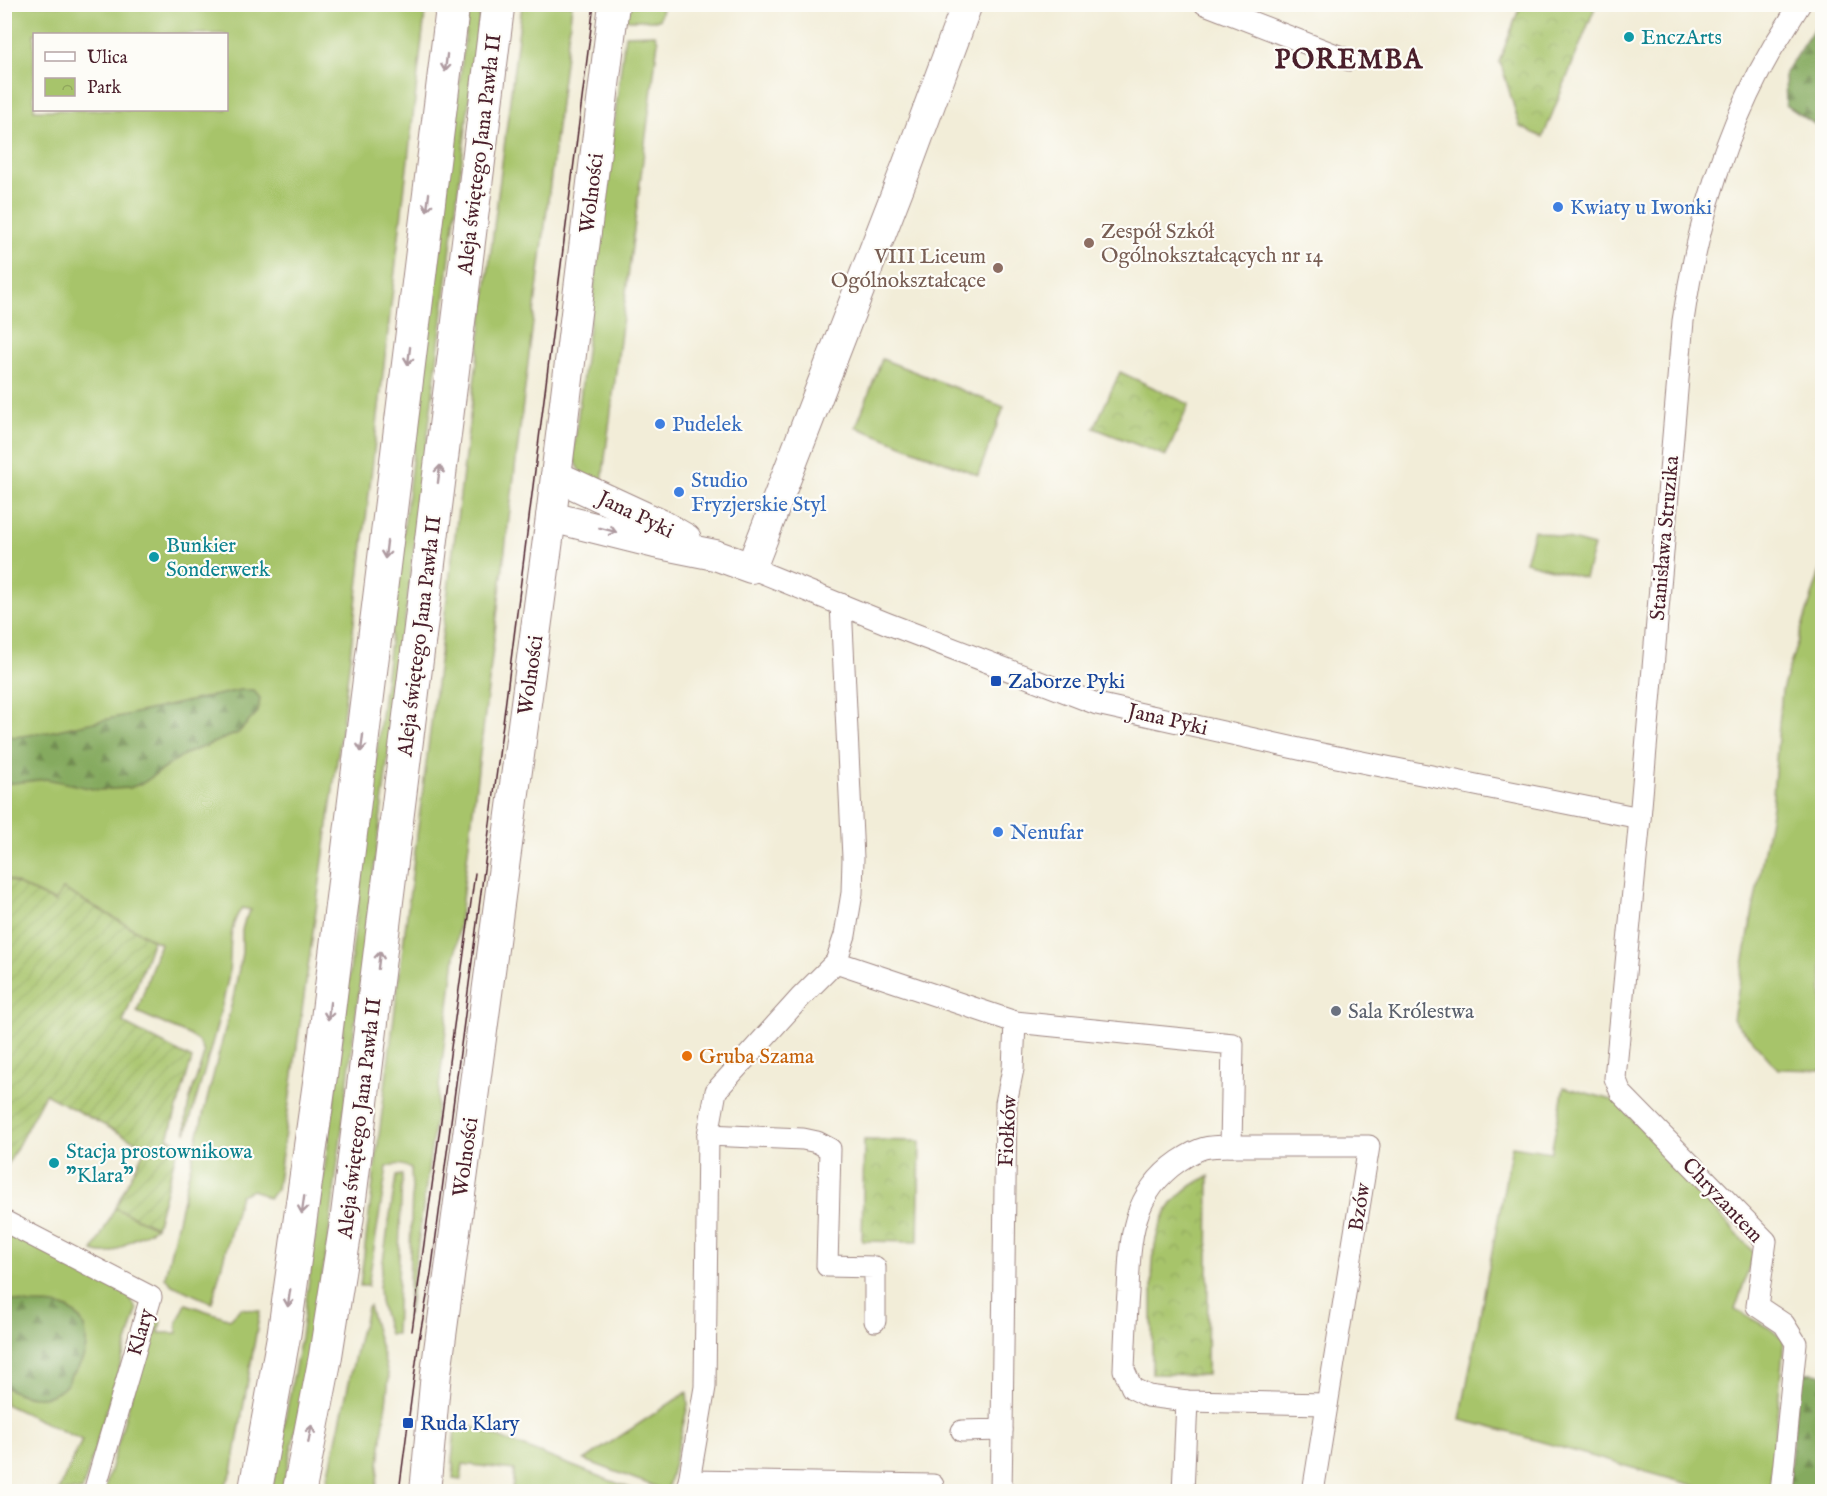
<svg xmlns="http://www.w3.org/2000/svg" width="1827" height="1496" font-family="'IM FELL English',serif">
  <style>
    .grass { fill: #a7c46b; stroke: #78724b; stroke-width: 1.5; fill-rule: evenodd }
    .forest { fill: url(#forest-firs); stroke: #686445; stroke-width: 1.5 }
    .park { fill: url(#park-crowns); stroke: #78724b; stroke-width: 1.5 }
    .garden { fill: url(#garden-furrows); stroke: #78724b; stroke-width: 1.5 }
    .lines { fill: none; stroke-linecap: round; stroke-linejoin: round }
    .street-casing { stroke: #9e8682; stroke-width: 23 }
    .secondary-casing { stroke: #9e8682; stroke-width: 32 }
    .primary-casing { stroke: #9e8682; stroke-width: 35 }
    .street { stroke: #fff; stroke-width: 21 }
    .secondary { stroke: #fff; stroke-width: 30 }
    .primary { stroke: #fff; stroke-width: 33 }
    .tram { stroke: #4a1f2b; stroke-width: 1.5 }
    .oneway { stroke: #ae9aa0 }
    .culture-dot { fill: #0f9aa8; stroke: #fdfcf7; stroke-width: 2 }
    .shop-dot { fill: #3f7fe0; stroke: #fdfcf7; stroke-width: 2 }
    .education-dot { fill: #8d6e63; stroke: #fdfcf7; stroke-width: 2 }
    .transit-dot { fill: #1a4fb4; stroke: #fdfcf7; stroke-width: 2 }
    .worship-dot { fill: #6b7280; stroke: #fdfcf7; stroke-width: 2 }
    .food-dot { fill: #e8710a; stroke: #fdfcf7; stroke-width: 2 }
    .labels { text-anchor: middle; stroke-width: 4.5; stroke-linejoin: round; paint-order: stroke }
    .culture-label { font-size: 21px; fill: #0d838f; stroke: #fdfcf7; text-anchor: start }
    .street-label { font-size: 21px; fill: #4a1f2b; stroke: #fdfcf7 }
    .shop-label { font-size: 21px; fill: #366cbe; stroke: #fdfcf7; text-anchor: start }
    .education-label { font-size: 21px; fill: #785e54; stroke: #fdfcf7; text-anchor: start }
    .transit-label { font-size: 21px; fill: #164399; stroke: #fdfcf7; text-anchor: start }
    .worship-label { font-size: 21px; fill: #5b616d; stroke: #fdfcf7; text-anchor: start }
    .food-label { font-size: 21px; fill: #c56008; stroke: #fdfcf7; text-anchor: start }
    .district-label { font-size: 27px; font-weight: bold; letter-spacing: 1.5px; fill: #4a1f2b; stroke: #fdfcf7 }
  </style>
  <defs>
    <pattern id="forest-firs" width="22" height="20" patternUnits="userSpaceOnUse" patternTransform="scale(1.5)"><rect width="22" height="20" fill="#85aa5f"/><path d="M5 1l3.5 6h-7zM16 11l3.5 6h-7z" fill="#6f8a4f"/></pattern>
    <pattern id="park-crowns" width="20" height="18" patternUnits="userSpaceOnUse" patternTransform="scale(1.5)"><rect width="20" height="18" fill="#a7c46b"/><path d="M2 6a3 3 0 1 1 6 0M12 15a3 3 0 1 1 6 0" fill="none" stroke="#91a85d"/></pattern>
    <pattern id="garden-furrows" width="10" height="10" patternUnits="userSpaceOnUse" patternTransform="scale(1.5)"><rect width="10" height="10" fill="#a7c46b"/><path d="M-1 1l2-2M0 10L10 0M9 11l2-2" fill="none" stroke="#91a85d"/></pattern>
  </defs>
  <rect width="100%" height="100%" fill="#fdfcf7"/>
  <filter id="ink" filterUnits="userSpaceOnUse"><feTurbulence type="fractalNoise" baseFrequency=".0167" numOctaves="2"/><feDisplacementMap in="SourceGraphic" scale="12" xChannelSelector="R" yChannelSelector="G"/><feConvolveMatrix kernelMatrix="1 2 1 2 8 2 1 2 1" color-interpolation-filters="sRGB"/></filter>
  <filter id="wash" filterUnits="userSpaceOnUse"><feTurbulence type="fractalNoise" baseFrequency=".008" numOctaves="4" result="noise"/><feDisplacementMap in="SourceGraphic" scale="24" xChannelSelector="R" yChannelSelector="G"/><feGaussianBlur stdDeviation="1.35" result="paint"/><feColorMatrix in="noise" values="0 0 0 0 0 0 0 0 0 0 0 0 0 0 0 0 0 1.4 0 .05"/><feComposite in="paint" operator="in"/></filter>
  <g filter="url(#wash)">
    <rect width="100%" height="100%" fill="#f2edd8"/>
    <g class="grass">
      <path d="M4,5h422l-84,720 -65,464 -8,9 -16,-8 -13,5 -28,108 -40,-18 -7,-8 31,-135 37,-143 9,-46v-23l3,-11 6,-9 -9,-2c-18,24 -8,49 -15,76 -11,50 -26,100 -41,149 -2,-28 11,-53 18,-80 -3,-9 -6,-13 -15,-18l-52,-23 23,-69 -7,-3 -90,-51 -7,13 -51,-24zM34,34h192v76h-192z"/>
      <polygon points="469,5 481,5 328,1241 301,1405 282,1491 271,1492 301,1337 336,1086 408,494"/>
      <path d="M522,5h50l-138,1123 -26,187 4,-125 -1,-21c-9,-5 -14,-6 -24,-2l-19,119h-8z"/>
      <polygon points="626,5 663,5 659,20 631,20 625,19"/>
      <polygon points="655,34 658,41 601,490 583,477 573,456 625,35"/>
      <polygon points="882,359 1004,407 978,475 856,427"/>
      <polygon points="1534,530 1594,546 1585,578 1525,562"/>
      <polygon points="1822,565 1822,1070 1778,1069 1733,1019 1772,807 1782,690"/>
      <polygon points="1564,1087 1616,1101 1754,1253 1735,1310 1769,1328 1784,1340 1770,1491 1713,1491 1486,1426 1460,1420 1512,1146 1551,1152"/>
      <polygon points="402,1175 396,1334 389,1334 380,1302 379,1287 396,1176"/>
      <path d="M115,1208l41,19c-7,6 -14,8 -22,12 -17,9 -20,19 -41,12z"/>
      <polygon points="4,1230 128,1294 137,1310 82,1491 58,1491 82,1440 5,1404"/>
      <polygon points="186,1304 230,1319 241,1308 260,1311 232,1472 222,1491 104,1492 153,1319 161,1320 159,1333 177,1333 177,1323"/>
      <polygon points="369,1306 389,1377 376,1491 325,1491 360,1332 363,1326 367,1308"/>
      <polygon points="687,1392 688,1405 667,1491 584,1460"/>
      <polygon points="467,1425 637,1491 512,1491 514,1470 463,1464 461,1480 453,1479 454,1466 452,1461 455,1428"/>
    </g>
    <g class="forest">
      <polygon points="1822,16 1822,129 1786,105 1785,73"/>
      <polygon points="240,690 253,690 260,698 258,712 238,733 185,754 143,783 129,788 98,790 47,779 5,784 5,735 15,737 49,732"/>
      <path d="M5,1298c8,3 18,5 27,6 12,1 24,-1 36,5 22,12 23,40 9,60 -3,4 -3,2 -6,6 -2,4 -1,6 -4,9 -16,20 -44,14 -62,3z"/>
      <polygon points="1799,1372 1822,1374 1822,1491 1788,1492"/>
    </g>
    <g class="park">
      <polygon points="1521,4 1596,5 1543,137 1520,127 1502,67 1499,62"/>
      <polygon points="1120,372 1189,404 1166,456 1094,428"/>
      <polygon points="864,1140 920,1141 918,1242 862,1241"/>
      <path d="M1209,1176l-2,199 -55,-1c0,-25 0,-49 0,-74 0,-54 1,-99 57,-124z"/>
    </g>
    <polygon class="garden" points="5,878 55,902 63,889 153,940 123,1023 192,1059 168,1138 179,1143 156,1227 115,1208 146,1147 45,1094 5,1170"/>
  </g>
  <g filter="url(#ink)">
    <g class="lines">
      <g class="street-casing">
        <g id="street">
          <polyline points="1205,4 1349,60"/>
          <polyline points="751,568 886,623 1097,704 1317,753 1640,818"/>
          <polyline points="836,962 1015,1022 1013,1069 1006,1103 1002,1430 962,1431"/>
          <polyline points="1015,1022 1233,1044 1231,1146 1369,1146 1313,1492"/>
          <polyline points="708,1135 803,1139 817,1142 830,1149 827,1266 875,1267 875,1321"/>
          <path d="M1231,1146c-25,0 -31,1 -52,15 -48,33 -49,78 -51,131 -2,26 -3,52 -4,78l8,18 16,8 39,5 140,3"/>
          <polyline points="4,1221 151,1297 94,1492"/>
          <polyline points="689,1481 933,1485"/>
          <polyline points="686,1492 689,1481 705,1387 708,1135 716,1091 800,998 836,962 845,935 852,893 853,858 841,604"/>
          <polyline points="1001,1492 1002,1430"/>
          <polyline points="1183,1492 1187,1401"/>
          <path d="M1781,1492l15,-149 -12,-19 -27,-18 9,-65 -145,-148 -6,-15 25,-260 43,-497c14,-96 41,-190 90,-274 9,-14 18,-28 27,-43"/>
        </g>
      </g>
      <g class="secondary-casing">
        <g id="secondary">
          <polyline points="556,476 662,525 686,539"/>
          <polyline points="551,517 655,543 715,555 751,568 907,166 967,4"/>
          <polyline points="425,1492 436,1373 551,517 614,4"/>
        </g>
      </g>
      <g class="primary-casing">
        <g id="primary">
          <polyline points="255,1492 284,1334 321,1072 453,4"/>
          <polyline points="299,1492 325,1359 347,1219 498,4"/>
        </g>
      </g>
      <use href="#street" class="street"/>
      <use href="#secondary" class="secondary"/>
      <use href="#primary" class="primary"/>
      <g class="tram">
        <polyline points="412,1331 475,873"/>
        <polyline points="399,1492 419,1340 431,1274 499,755 594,4"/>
      </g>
    </g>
    <defs><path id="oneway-shaft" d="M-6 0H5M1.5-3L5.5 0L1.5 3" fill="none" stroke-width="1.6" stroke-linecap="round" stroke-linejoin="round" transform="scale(1.5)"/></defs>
    <g class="oneway">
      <use href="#oneway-shaft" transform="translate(446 63) rotate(97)"/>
      <use href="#oneway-shaft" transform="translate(428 202) rotate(97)"/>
      <use href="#oneway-shaft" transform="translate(409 356) rotate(97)"/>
      <use href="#oneway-shaft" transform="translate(439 474) rotate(-83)"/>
      <use href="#oneway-shaft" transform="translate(608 530) rotate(15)"/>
      <use href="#oneway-shaft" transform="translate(386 550) rotate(97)"/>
      <use href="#oneway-shaft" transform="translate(362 743) rotate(97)"/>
      <use href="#oneway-shaft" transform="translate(379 960) rotate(-83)"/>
      <use href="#oneway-shaft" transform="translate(329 1011) rotate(97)"/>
      <use href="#oneway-shaft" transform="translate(303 1205) rotate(98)"/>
      <use href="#oneway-shaft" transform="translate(289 1298) rotate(98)"/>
      <use href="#oneway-shaft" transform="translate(310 1434) rotate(-79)"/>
    </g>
  </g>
  <g class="culture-dot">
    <circle cx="1629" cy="37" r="6"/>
    <circle cx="154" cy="557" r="6"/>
    <circle cx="54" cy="1163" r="6"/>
  </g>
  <g class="shop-dot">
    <circle cx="1558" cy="207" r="6"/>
    <circle cx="660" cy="424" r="6"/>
    <circle cx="679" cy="492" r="6"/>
    <circle cx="998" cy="832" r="6"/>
  </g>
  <g class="education-dot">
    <circle cx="1089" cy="243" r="6"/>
    <circle cx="998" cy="268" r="6"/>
  </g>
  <g class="transit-dot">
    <rect x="990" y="675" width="12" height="12" rx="3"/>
    <rect x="402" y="1417" width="12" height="12" rx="3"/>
  </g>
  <circle class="worship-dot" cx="1336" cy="1011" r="6"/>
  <circle class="food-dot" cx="687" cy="1056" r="6"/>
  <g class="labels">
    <g class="culture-label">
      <text x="1641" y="44">EnczArts</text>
      <text x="166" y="552">Bunkier<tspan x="166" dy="24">Sonderwerk</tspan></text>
      <text x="66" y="1158">Stacja prostownikowa<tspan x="66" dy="24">"Klara"</tspan></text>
    </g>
    <g class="street-label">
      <text transform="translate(479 154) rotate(-83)" y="7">Aleja świętego Jana Pawła II</text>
      <text transform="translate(591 193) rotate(-83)" y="7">Wolności</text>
      <text transform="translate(636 514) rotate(26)" y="7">Jana Pyki</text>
      <text transform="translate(1664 538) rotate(-85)" y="7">Stanisława Struzika</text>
      <text transform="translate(419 636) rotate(-83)" y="7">Aleja świętego Jana Pawła II</text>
      <text transform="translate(530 675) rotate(-82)" y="7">Wolności</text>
      <text transform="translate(1168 719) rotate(13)" y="7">Jana Pyki</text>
      <text transform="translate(359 1118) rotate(-83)" y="7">Aleja świętego Jana Pawła II</text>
      <text transform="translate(1007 1131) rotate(-87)" y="7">Fiołków</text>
      <text transform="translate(465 1157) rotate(-82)" y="7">Wolności</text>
      <text transform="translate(1723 1200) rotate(47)" y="7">Chryzantem</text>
      <text transform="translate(1359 1207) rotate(-81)" y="7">Bzów</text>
      <text transform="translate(140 1332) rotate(-74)" y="7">Klary</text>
    </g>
    <g class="shop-label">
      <text x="1570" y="214">Kwiaty u Iwonki</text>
      <text x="672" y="431">Pudelek</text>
      <text x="691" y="487">Studio<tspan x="691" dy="24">Fryzjerskie Styl</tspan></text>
      <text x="1010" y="839">Nenufar</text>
    </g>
    <g class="education-label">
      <text x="1101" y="238">Zespół Szkół<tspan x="1101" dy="24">Ogólnokształcących nr 14</tspan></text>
      <text x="986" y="263" text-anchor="end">VIII Liceum<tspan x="986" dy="24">Ogólnokształcące</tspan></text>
    </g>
    <g class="transit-label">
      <text x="1008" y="688">Zaborze Pyki</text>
      <text x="420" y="1430">Ruda Klary</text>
    </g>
    <g class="worship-label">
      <text x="1348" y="1018">Sala Królestwa</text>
    </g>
    <g class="food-label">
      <text x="699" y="1063">Gruba Szama</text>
    </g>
    <g class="district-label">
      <text x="1349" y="68">POREMBA</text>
    </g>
  </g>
  <rect width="1827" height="1496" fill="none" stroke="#fdfcf7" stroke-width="24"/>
  <rect x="33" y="33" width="195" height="78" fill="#fdfcf7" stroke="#b5a4a5" stroke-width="1.5"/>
  <rect x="45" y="52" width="30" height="9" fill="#ffffff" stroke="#b5a4a5" stroke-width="1.5"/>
  <text x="87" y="63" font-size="18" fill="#4a1f2b">Ulica</text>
  <rect x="45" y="78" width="30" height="18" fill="url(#park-crowns)" stroke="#b5a4a5" stroke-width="1.5"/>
  <text x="87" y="93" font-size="18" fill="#4a1f2b">Park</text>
</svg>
